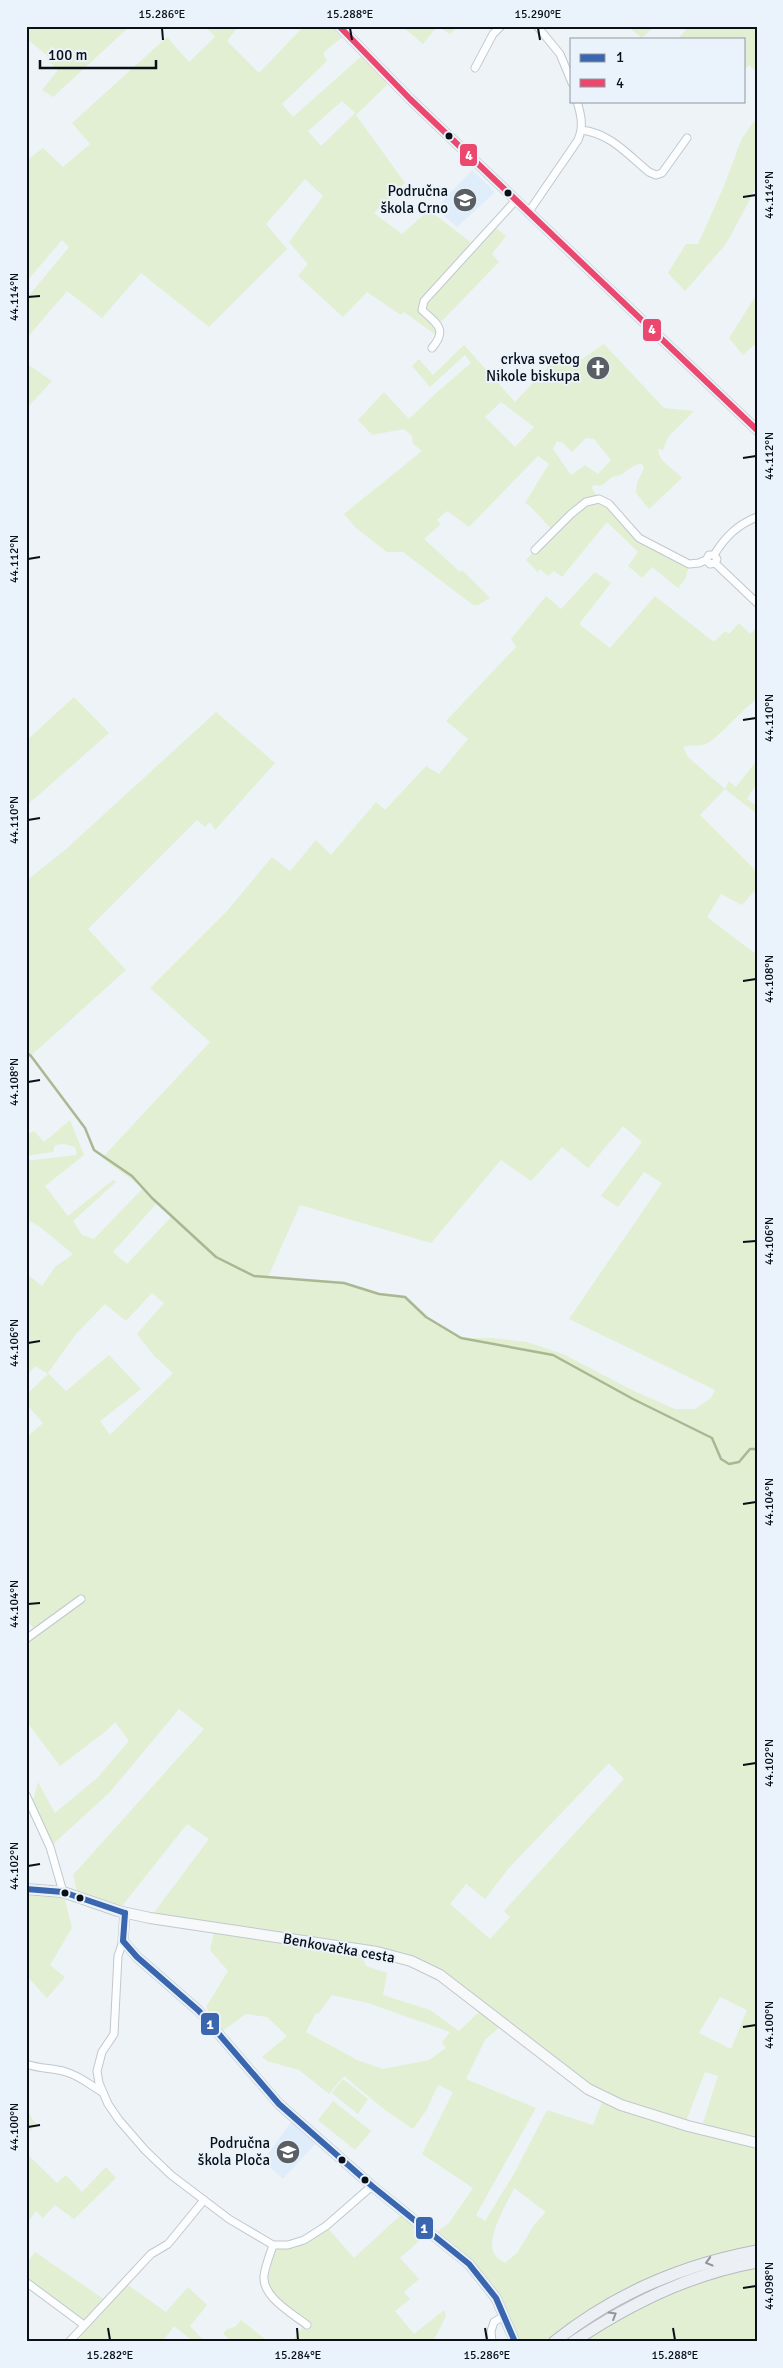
<svg xmlns="http://www.w3.org/2000/svg" width="783" height="2368" font-family="Signika,sans-serif">
  <style>
    .built { fill: #dfedfa }
    .green { fill: #e2efd3; fill-rule: evenodd }
    .lines { fill: none; stroke-linecap: round; stroke-linejoin: round }
    .stream { stroke: #a9b892; stroke-width: 2.5 }
    .minor-casing { stroke: #c1c8cd; stroke-width: 9 }
    .tertiary-casing { stroke: #c1c8cd; stroke-width: 11 }
    .secondary-casing { stroke: #c1c8cd; stroke-width: 12 }
    .trunk-casing { stroke: #b3bac0; stroke-width: 13 }
    .minor { stroke: #fcfdfe; stroke-width: 7 }
    .tertiary { stroke: #fcfdfe; stroke-width: 9 }
    .secondary { stroke: #f6f8fa; stroke-width: 10 }
    .trunk { stroke: #ecf0f4; stroke-width: 11 }
    .bus-1-casing { stroke: #eaf3fb; stroke-width: 10 }
    .bus-2-casing { stroke: #eaf3fb; stroke-width: 10 }
    .bus-1 { stroke: #3a66af; stroke-width: 6 }
    .bus-2 { stroke: #ea486f; stroke-width: 6 }
    .oneway { stroke: #91969c }
    .ticks { fill: none; stroke: #091017; stroke-width: 2 }
    .bus-dot { fill: #091017; stroke: #eaf3fb; stroke-width: 2 }
    .labels { text-anchor: middle; stroke-width: 4; stroke-linejoin: round; paint-order: stroke }
    .poi-label { font-size: 15px; fill: #091017; stroke: #eaf3fb; text-anchor: end }
    .street-label { font-size: 15px; fill: #091017; stroke: #eaf3fb }
    .line-badge { stroke: #eaf3fb; stroke-width: 2 }
    .badge-label { font-size: 14px; text-anchor: middle; font-weight: bold; fill: #fff }
    .neatline { fill: none; stroke: #091017; stroke-width: 2 }
    .ticks-label { font-size: 12px; text-anchor: middle; fill: #091017 }
  </style>
  <rect width="100%" height="100%" fill="#eef3f7"/>
  <g class="built">
    <polygon points="472,170 495,192 457,227 436,208"/>
    <polygon points="291,2122 315,2144 283,2179 263,2161"/>
  </g>
  <g class="green">
    <polygon points="26,26 130,26 53,97 42,90 58,70 47,60 48,56 26,38"/>
    <path d="M205,26h34l-12,15 32,32 45,-47h35l7,8 -23,19 4,8 -45,43 11,13 72,-64 27,27 -36,35 49,68 -31,30 28,21 27,-24 45,35 18,-20 14,11 -14,18 7,8 -61,63 2,13 -36,-26 -3,3 -34,-23 -24,25 -45,-41 10,-12 -19,-22 34,-46 -18,-17 -39,45 21,25 -78,78 -68,-54 -39,45 -35,-27 -41,48v-40l43,-52 -7,-7 -36,42v-121l17,-13 20,19 27,-23 -18,-21 95,-86 22,25 26,-25zM342,101l13,12 -34,33 -13,-15z"/>
    <polygon points="402,26 456,26 457,27 450,34 442,29 435,29 423,44"/>
    <polygon points="627,26 655,26 642,38"/>
    <polygon points="689,26 757,26 757,72 749,65 744,70 744,39 678,39"/>
    <polygon points="757,117 757,186 726,244 685,291 668,273 686,244 698,244 724,186 742,138"/>
    <polygon points="757,294 757,348 754,345 743,355 729,338"/>
    <path d="M604,344l60,64 30,3 -26,26 -5,13 -5,-1c0,13 17,20 24,29l-33,31 -13,-16 1,-10 7,-15 -2,-4c-9,0 -14,7 -22,11 -2,1 -5,1 -8,2 -7,4 -8,11 -17,8l-4,2 8,12 40,39 50,26 -3,14 -8,10 -26,-21 -10,11 -14,-12 10,-14 -31,-30 -45,55 -8,-6 -6,5 -8,-7 -2,3 -12,-12 27,-29 -22,-24 -6,-4 24,-39 -11,-8 -69,71 -22,-16 -10,9 4,4 -17,15 36,33 2,-2 28,28 -12,7h-5l-70,-53h-16l-31,-24 -12,-14 78,-63 -9,-7 -1,-8 -8,-7 -32,6 -14,-15 26,-28 25,27 27,-26 35,-30 -6,-8 -35,32 -18,-21 7,-7 14,16 31,-30 51,57 48,-51 12,13zM501,402l33,25 -19,20 -30,-30zM586,438l8,1 17,21 -13,14 -13,-9 -14,10 -18,-26 4,-8 6,2 9,9z"/>
    <polygon points="26,363 52,381 26,409"/>
    <path d="M595,572l16,11 -32,41 31,24 45,-52 59,46 11,-11 4,3 10,-11 11,11 7,-7v72c-16,11 -37,38 -51,45 -6,3 -15,0 -23,3l5,10 37,32 4,-8 7,6 21,-27v23l-10,16 10,7v8l-32,-25 -25,26 57,57v16l-15,17 -21,-11 -14,23 50,38v1387h-242l-31,-60 -51,-47 16,-12 24,-35 -51,-34 31,-62 -15,-7 -12,26 -13,18 -28,-19 -41,-34 -15,18 -30,-24 -32,-9 -5,-4 25,-21 -20,-19 -21,-3 -25,18 -15,-25 22,-36 -18,-21 5,-22 -65,-10 59,-79 -22,-15 -69,87 -41,-20 -4,-16 131,-146 -25,-20 -69,83 -60,55 -18,-42 6,-23 17,31 42,-35 32,-37 -14,-19 -9,9 -46,35 -34,-45v-82l10,-8 -10,-12v-181l17,-15 -17,-19v-9l22,-21 -13,-8 -9,11v-104l16,13 13,-19 18,-13 -33,-27 -14,-8v-58l51,-6 -2,-8 -10,-3 -10,1 -2,7 -27,4v-21l8,-4 10,11 26,-22 14,35 -39,31 23,30 45,-36 3,2 -43,39 9,14 12,4 49,-51 -41,-30 108,-116 -60,-54 77,-77 45,-54 18,14 26,-31 15,15 45,-53 9,8 41,-44 13,8 29,-35 -22,-18 70,-74 -5,-8 35,-43 15,13zM623,1126l19,16 -41,54 17,11 26,-35 18,11 -93,136 146,71 -4,8 -16,11h-20l-39,-17 -73,-38 -36,-12 -34,-4h-32l-35,-21 -21,-20 -26,-3 -35,-11 -76,-6 32,-72 131,38 70,-83 30,21 31,-34 26,21zM157,1203l14,14 -44,47 -14,-12zM152,1293l12,10 -27,31 17,22 19,17 -63,62 -10,-14 41,-32 -32,-34 -43,36 -18,-18 28,-39 29,-30 21,17zM609,1763l15,16 -120,132 6,6 -20,22 -40,-35 16,-20 19,15 23,-30zM360,1950l80,25 44,32 -25,24 -29,-21 -47,-15 4,-22 -21,-7zM332,1995l36,8 82,29 -8,10 4,6 -17,12 -46,9 -26,-9 -51,-28 10,-19 2,1zM720,1997l27,13 -16,39 -32,-16zM504,2023l100,74 -11,28 -46,-15 -32,62 -30,49 -9,-6 60,-107 -70,-29 19,-39zM705,2072l13,4 -17,53 -16,-5zM514,2188l32,24 -12,13 -17,28 -12,10c-3,-2 -8,-5 -10,-8 -11,-14 12,-52 19,-67z"/>
    <polygon points="74,697 109,733 26,806 26,741"/>
    <polygon points="216,712 275,763 215,830 210,822 205,827 197,820 88,929 126,970 26,1060 26,881 65,850"/>
    <polygon points="26,1889 63,1892 72,1928 50,1965 65,1977 47,1998 26,1975"/>
    <polygon points="343,2079 368,2099 358,2114 332,2093"/>
    <polygon points="333,2101 371,2131 355,2150 318,2120"/>
    <polygon points="26,2109 37,2126 26,2133"/>
    <polygon points="26,2153 57,2183 66,2175 82,2192 106,2167 116,2178 74,2219 55,2205 43,2218 36,2211 26,2225"/>
    <path d="M404,2212l25,20 -29,26 19,21 -15,13 6,7 -15,12 19,23 30,-24 2,6 -13,26h-142l15,-19c-8,-14 -27,-17 -35,-32 -8,-14 6,-31 2,-46h15l38,-19 28,32z"/>
    <polygon points="35,2252 108,2302 125,2283 166,2312 188,2287 207,2305 190,2326 205,2342 194,2342 174,2326 162,2342 85,2342 75,2335 84,2326 26,2280 26,2264"/>
    <polygon points="241,2320 269,2342 233,2342 223,2334 227,2329 235,2327"/>
  </g>
  <g class="lines">
    <polyline class="stream" points="26,1052 31,1056 85,1128 94,1150 132,1176 152,1198 216,1257 254,1276 344,1283 379,1294 405,1297 426,1317 461,1338 553,1355 633,1399 712,1438 721,1459 729,1464 739,1462 750,1449 757,1449"/>
    <g class="minor-casing">
      <g id="minor">
        <polyline points="537,26 560,54 572,83"/>
        <polyline points="475,68 493,34 501,26"/>
        <path d="M582,130c29,4 45,24 67,42l7,3 6,-2 25,-35"/>
        <path d="M528,213l50,-73c6,-14 3,-25 -1,-39"/>
        <path d="M432,348c16,-19 5,-24 -10,-38l2,-9 92,-101"/>
        <polyline points="535,550 571,514 586,502 599,499 609,504 639,538 689,564 699,563 706,560 709,555 714,555 717,559 715,563 710,564 706,560"/>
        <path d="M714,555c11,-18 23,-30 43,-38"/>
        <polyline points="715,563 757,603"/>
        <polyline points="26,1639 81,1599"/>
        <polyline points="26,1795 50,1847 63,1892"/>
        <polyline points="123,1941 118,1956 114,2034 102,2052 97,2071 99,2083 108,2104 119,2120 145,2150 171,2175 229,2219 273,2245 288,2245 304,2240 326,2226 372,2186"/>
        <path d="M26,2064c14,5 27,4 40,8 14,4 24,13 36,20"/>
        <path d="M273,2245c-3,10 -8,21 -9,31 -2,21 29,38 43,49"/>
        <polyline points="26,2282 84,2325"/>
        <polyline points="69,2342 151,2254 168,2244 204,2200"/>
        <polyline points="492,2342 491,2331 494,2322 504,2316"/>
      </g>
    </g>
    <g class="tertiary-casing">
      <g id="tertiary">
        <polyline points="339,26 410,99 757,430"/>
        <polyline points="125,1913 123,1941 137,1957 199,2011 279,2104 372,2186 469,2264 496,2298 515,2342"/>
      </g>
    </g>
    <g class="secondary-casing">
      <polyline id="secondary" points="26,1889 63,1892 118,1911 150,1918 377,1952 411,1961 440,1975 588,2089 621,2105 688,2126 757,2143"/>
    </g>
    <g class="trunk-casing">
      <g id="trunk">
        <path d="M554,2342c60,-48 128,-77 203,-91"/>
        <path d="M573,2342c56,-38 116,-68 184,-80"/>
      </g>
    </g>
    <use href="#minor" class="minor"/>
    <use href="#tertiary" class="tertiary"/>
    <use href="#secondary" class="secondary"/>
    <use href="#trunk" class="trunk"/>
    <g class="bus-1-casing">
      <g id="bus-1">
        <polyline points="26,1889 63,1892 125,1913"/>
        <polyline points="125,1913 123,1941 137,1957 199,2011 279,2104 372,2186 469,2264 496,2298 515,2342"/>
      </g>
    </g>
    <g class="bus-2-casing">
      <polyline id="bus-2" points="339,26 410,99 757,430"/>
    </g>
    <use href="#bus-1" class="bus-1"/>
    <use href="#bus-2" class="bus-2"/>
  </g>
  <defs><path id="oneway-chevron" d="M-2-3.5L2.5 0L-2 3.5" fill="none" stroke-width="1.6" stroke-linecap="round" stroke-linejoin="round" transform="scale(1.25)"/></defs>
  <g class="oneway">
    <use href="#oneway-chevron" transform="translate(709 2262) rotate(164)"/>
    <use href="#oneway-chevron" transform="translate(613 2315) rotate(-31)"/>
  </g>
  <path class="ticks" d="M162,28l1,12M350,28l2,12M538,28l2,12M743,197l13,-2M28,297l12,-1M743,458l13,-2M28,559l12,-2M743,720l13,-2M28,820l12,-2M743,981l13,-2M28,1082l12,-2M743,1242l13,-1M28,1343l12,-2M743,1504l13,-2M28,1604l12,-1M743,1765l13,-2M28,1866l12,-2M743,2027l13,-2M28,2127l12,-2M743,2288l13,-2M108,2328l2,12M297,2328l1,12M485,2328l2,12M673,2328l2,12"/>
  <defs>
    <g id="school-disc" transform="scale(1.25)"><circle r="9.5" fill="#595f65" stroke="#eaf3fb"/><path d="M0-5L7-2L0 1L-7-2ZM-4 1L0 2.5L4 1V4Q0 6-4 4Z" fill="#fff"/></g>
    <g id="church-disc" transform="scale(1.25)"><circle r="9.5" fill="#595f65" stroke="#eaf3fb"/><path d="M-1.2-6h2.4v3.5h3.3v2.4h-3.3V6h-2.4V-.1h-3.3v-2.4h3.3Z" fill="#fff"/></g>
  </defs>
  <g fill-rule="evenodd">
    <use href="#school-disc" x="465" y="200"/>
    <use href="#church-disc" x="598" y="368"/>
    <use href="#school-disc" x="288" y="2152"/>
  </g>
  <g class="bus-dot">
    <circle cx="449" cy="136" r="4.5"/>
    <circle cx="508" cy="193" r="4.5"/>
    <circle cx="65" cy="1893" r="4.5"/>
    <circle cx="80" cy="1898" r="4.5"/>
    <circle cx="342" cy="2160" r="4.5"/>
    <circle cx="365" cy="2180" r="4.5"/>
  </g>
  <g class="labels">
    <g class="poi-label">
      <text x="448" y="196">Područna<tspan x="448" dy="17">škola Crno</tspan></text>
      <text x="580" y="364">crkva svetog<tspan x="580" dy="17">Nikole biskupa</tspan></text>
      <text x="270" y="2148">Područna<tspan x="270" dy="17">škola Ploča</tspan></text>
    </g>
    <g class="street-label">
      <text transform="translate(339 1948) rotate(10)" y="5">Benkovačka cesta</text>
    </g>
  </g>
  <g class="line-badge">
    <rect x="459" y="143" width="19" height="24" rx="5" fill="#ea486f"/>
    <rect x="642" y="318" width="20" height="24" rx="5" fill="#ea486f"/>
    <rect x="200" y="2012" width="20" height="24" rx="5" fill="#3a66af"/>
    <rect x="415" y="2216" width="19" height="24" rx="5" fill="#3a66af"/>
  </g>
  <g class="badge-label">
    <text x="469" y="160">4</text>
    <text x="652" y="334">4</text>
    <text x="210" y="2029">1</text>
    <text x="424" y="2233">1</text>
  </g>
  <rect width="783" height="2368" fill="none" stroke="#eaf3fb" stroke-width="55"/>
  <rect x="570" y="38" width="175" height="65" fill="#eaf3fb" stroke="#9098a0"/>
  <rect x="580" y="54" width="25" height="8" fill="#3a66af" stroke="#9098a0"/>
  <text x="616" y="62" font-size="15" fill="#091017">1</text>
  <rect x="580" y="79" width="25" height="8" fill="#ea486f" stroke="#9098a0"/>
  <text x="616" y="88" font-size="15" fill="#091017">4</text>
  <path d="M40 60v8h116v-8" fill="none" stroke="#091017" stroke-width="2.5"/>
  <text x="48" y="60" font-size="15" fill="#091017" stroke="#eaf3fb" stroke-width="4" paint-order="stroke">100 m</text>
  <rect x="28" y="28" width="728" height="2312" class="neatline"/>
  <g class="ticks-label">
    <text x="162" y="18">15.286°E</text>
    <text x="350" y="18">15.288°E</text>
    <text x="538" y="18">15.290°E</text>
    <text transform="translate(769 195) rotate(-90)" y="4">44.114°N</text>
    <text transform="translate(14 297) rotate(-90)" y="4">44.114°N</text>
    <text transform="translate(769 456) rotate(-90)" y="4">44.112°N</text>
    <text transform="translate(14 559) rotate(-90)" y="4">44.112°N</text>
    <text transform="translate(769 718) rotate(-90)" y="4">44.110°N</text>
    <text transform="translate(14 820) rotate(-90)" y="4">44.110°N</text>
    <text transform="translate(769 979) rotate(-90)" y="4">44.108°N</text>
    <text transform="translate(14 1082) rotate(-90)" y="4">44.108°N</text>
    <text transform="translate(769 1241) rotate(-90)" y="4">44.106°N</text>
    <text transform="translate(14 1343) rotate(-90)" y="4">44.106°N</text>
    <text transform="translate(769 1502) rotate(-90)" y="4">44.104°N</text>
    <text transform="translate(14 1604) rotate(-90)" y="4">44.104°N</text>
    <text transform="translate(769 1763) rotate(-90)" y="4">44.102°N</text>
    <text transform="translate(14 1866) rotate(-90)" y="4">44.102°N</text>
    <text transform="translate(769 2025) rotate(-90)" y="4">44.100°N</text>
    <text transform="translate(14 2127) rotate(-90)" y="4">44.100°N</text>
    <text transform="translate(769 2286) rotate(-90)" y="4">44.098°N</text>
    <text x="110" y="2359">15.282°E</text>
    <text x="298" y="2359">15.284°E</text>
    <text x="487" y="2359">15.286°E</text>
    <text x="675" y="2359">15.288°E</text>
  </g>
</svg>
